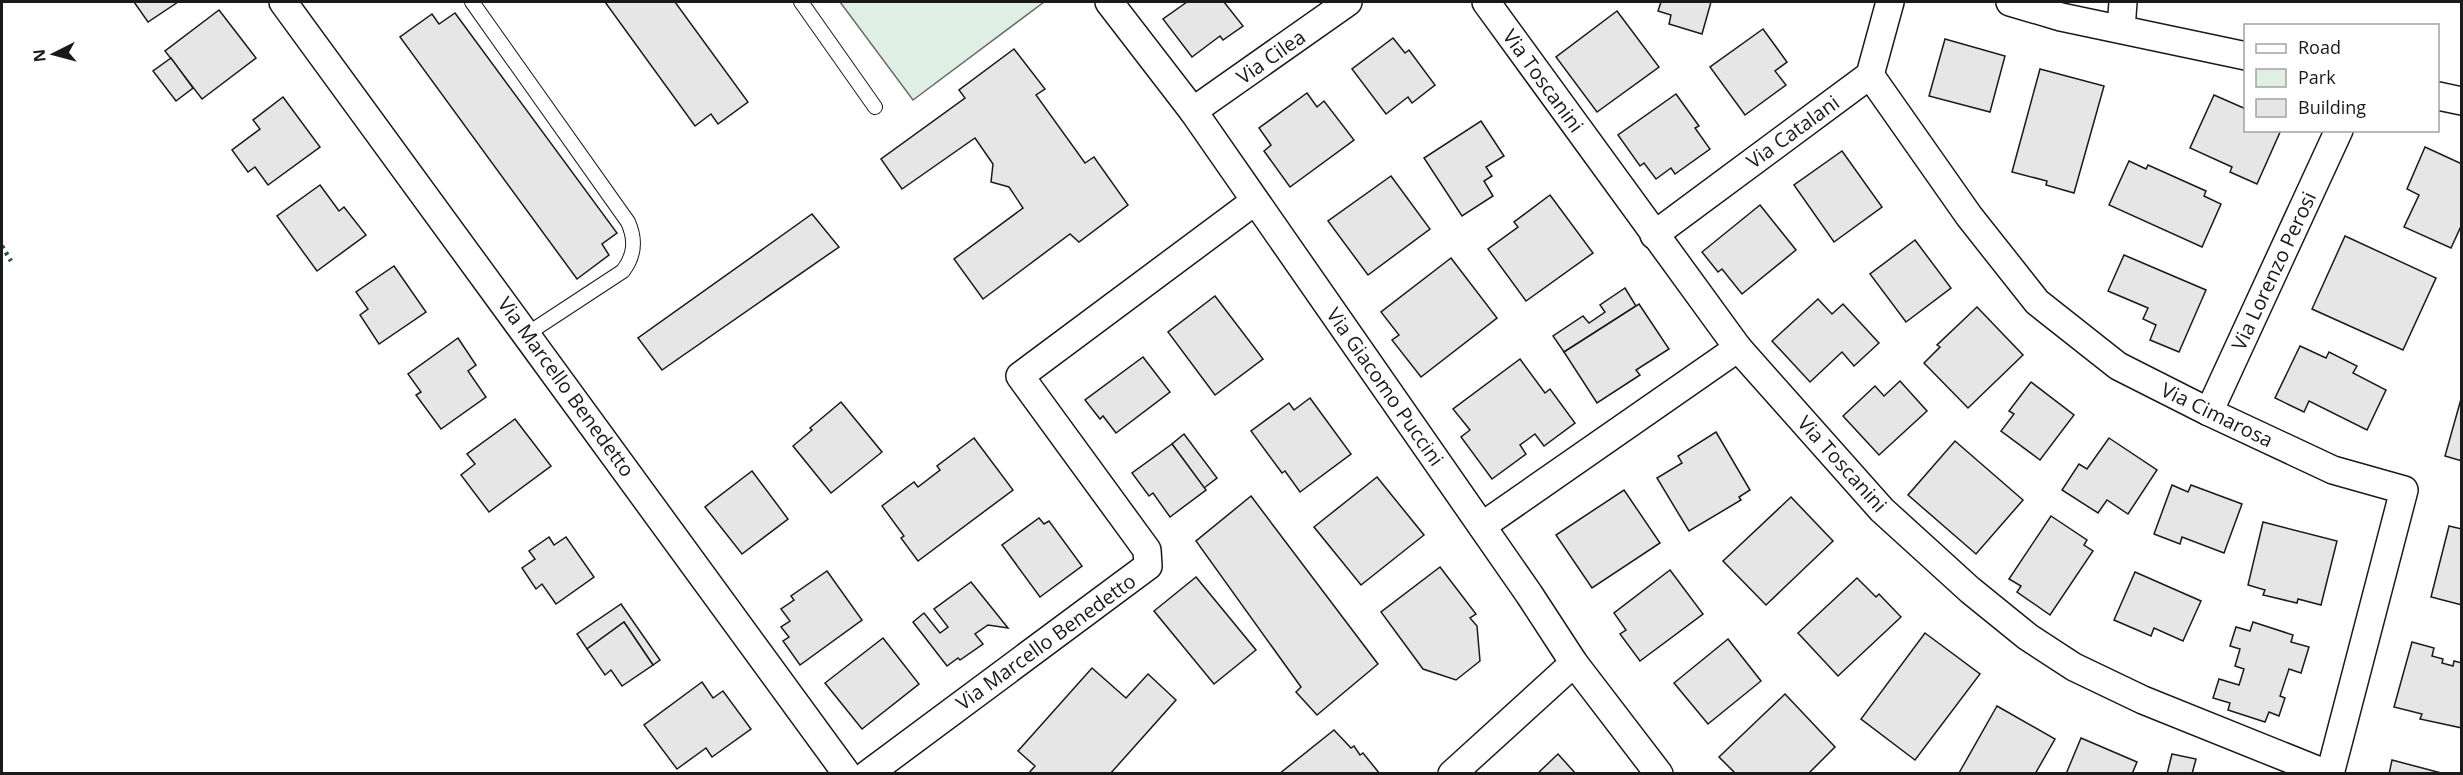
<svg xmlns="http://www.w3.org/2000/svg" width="2463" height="775" font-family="'Open Sans',sans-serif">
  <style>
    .green { fill: #e0efe3; stroke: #6a6a6a; stroke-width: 1.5 }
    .building { fill: #e6e6e6; stroke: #1a1a1a; stroke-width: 1.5 }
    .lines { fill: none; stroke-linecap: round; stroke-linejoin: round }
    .service-casing { stroke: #1a1a1a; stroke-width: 16 }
    .minor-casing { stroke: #1a1a1a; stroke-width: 30 }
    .service { stroke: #fff; stroke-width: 14 }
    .minor { stroke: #fff; stroke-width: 27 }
    .hedge { stroke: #2b5a34; stroke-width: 4.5; stroke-dasharray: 3 4.5; stroke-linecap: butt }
    .labels { text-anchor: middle; stroke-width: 4.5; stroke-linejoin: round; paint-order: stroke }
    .street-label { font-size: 20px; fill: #1a1a1a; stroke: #fff }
  </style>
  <rect width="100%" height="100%" fill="#fff"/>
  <polygon class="green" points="840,2 1044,2 913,100"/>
  <g class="building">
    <polygon points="134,2 178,2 148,22"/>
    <polygon points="605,2 675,2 748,102 718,124 711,114 695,126"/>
    <polygon points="1187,2 1224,2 1243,26 1223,40 1220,36 1192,57 1163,19"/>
    <polygon points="1661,2 1711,2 1702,34 1669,24 1671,15 1658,11"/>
    <polygon points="219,10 256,58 202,99 165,51"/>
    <polygon points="1617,11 1659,67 1597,112 1556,57"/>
    <polygon points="455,13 617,233 602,244 609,255 577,279 400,37 432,14 439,24"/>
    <polygon points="1763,29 1787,62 1775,71 1786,85 1745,115 1710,67"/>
    <polygon points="1393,38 1405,53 1409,50 1435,85 1412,103 1408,97 1386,114 1352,69"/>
    <polygon points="1945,39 2005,56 1990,112 1929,96"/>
    <polygon points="1014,49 1045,89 1036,95 1085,163 1094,157 1128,205 1079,242 1070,234 983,299 954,259 1023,208 1009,187 991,182 993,164 975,138 902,189 881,159 965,98 959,90"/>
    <polygon points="171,58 193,88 176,101 153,71"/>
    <polygon points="2040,69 2104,86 2074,193 2046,185 2047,181 2012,172"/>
    <polygon points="1307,93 1317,107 1324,101 1354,140 1290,187 1264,151 1271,145 1259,128"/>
    <polygon points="1676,94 1699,126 1695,128 1710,149 1675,174 1671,168 1656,179 1644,163 1640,166 1618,135"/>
    <polygon points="2214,95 2246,109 2246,130 2281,130 2257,184 2230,172 2232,167 2190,148"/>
    <polygon points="283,97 320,147 268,185 255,167 248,172 232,150 260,129 253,120"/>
    <polygon points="1481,121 1504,156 1486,167 1492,176 1484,181 1493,196 1462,216 1424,158"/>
    <polygon points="2425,147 2462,164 2462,224 2451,248 2404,227 2419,195 2407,189"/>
    <polygon points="1842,151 1882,207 1834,242 1794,185"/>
    <polygon points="2129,161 2146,169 2148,165 2206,191 2204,196 2221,204 2202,247 2109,205"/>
    <polygon points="1391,176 1430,229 1368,275 1328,221"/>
    <polygon points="320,185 339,211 344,207 366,235 317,271 277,216"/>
    <polygon points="1550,195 1593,253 1526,301 1488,249 1518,227 1514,222"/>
    <polygon points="1760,205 1796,250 1742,294 1722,269 1718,272 1702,252"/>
    <polygon points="812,214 839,247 662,370 638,338"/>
    <polygon points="2345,236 2436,278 2403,350 2312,309"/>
    <polygon points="1915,240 1951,288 1906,322 1870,274"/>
    <polygon points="2124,255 2206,290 2179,352 2150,340 2156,325 2143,319 2148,308 2108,291"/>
    <polygon points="1451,258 1497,318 1421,377 1392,340 1399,335 1381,312"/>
    <polygon points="394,266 426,312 379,344 360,315 368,309 356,292"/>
    <polygon points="1625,288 1636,306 1564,352 1553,336 1583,316 1589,323 1605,312 1600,305"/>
    <polygon points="1215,296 1263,359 1215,395 1168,332"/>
    <polygon points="1818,299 1832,314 1843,304 1879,343 1854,366 1842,352 1810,382 1772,341"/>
    <polygon points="1639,304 1669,349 1636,370 1640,375 1597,403 1564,352"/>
    <polygon points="1977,307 2023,355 1968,408 1924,363 1940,347 1937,345"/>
    <polygon points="458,338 476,365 468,371 486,397 441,429 416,395 421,392 408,374"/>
    <polygon points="2300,346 2326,358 2329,352 2357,366 2353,373 2386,390 2367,430 2309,401 2304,412 2275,398"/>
    <polygon points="1143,357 1170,392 1116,433 1103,416 1100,419 1085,400"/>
    <polygon points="1520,359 1545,393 1550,389 1575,423 1544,446 1535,434 1520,445 1526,454 1492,479 1461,437 1470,430 1453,409"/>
    <polygon points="1900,381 1927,411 1879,455 1843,416 1875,386 1884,396"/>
    <polygon points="2031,382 2074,415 2040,460 2001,431 2014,414 2009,411"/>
    <polygon points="1310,398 1351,454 1300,492 1285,471 1282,473 1251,431 1289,403 1294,410"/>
    <polygon points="2461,399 2462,399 2462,461 2445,456"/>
    <polygon points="841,402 882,452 831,493 793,446 812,430 810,428"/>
    <polygon points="515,419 551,466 489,512 461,475 475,464 467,454"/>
    <polygon points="1716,432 1750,490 1739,497 1741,500 1689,531 1657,478 1682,463 1678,456"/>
    <polygon points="1184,434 1217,478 1204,488 1172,444"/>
    <polygon points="974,438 1013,490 918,561 901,538 904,536 882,506 914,482 918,487 940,470 937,466"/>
    <polygon points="2109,438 2157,470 2128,514 2107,500 2098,513 2062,490 2079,464 2087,469"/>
    <polygon points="1955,441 2023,500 1976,554 1908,495"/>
    <polygon points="1172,444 1206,490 1170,517 1153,493 1149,496 1132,473"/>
    <polygon points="752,471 788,519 742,554 705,507"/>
    <polygon points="1377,477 1424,535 1361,585 1314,527"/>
    <polygon points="2172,485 2188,492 2191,485 2242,504 2224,553 2182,537 2180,544 2154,534"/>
    <polygon points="1624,490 1660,543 1592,588 1556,535"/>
    <polygon points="1251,496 1378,664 1317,715 1296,692 1301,687 1196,541"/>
    <polygon points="1791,497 1833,541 1766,605 1723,561"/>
    <polygon points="2051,516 2087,540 2084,545 2093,551 2050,615 2017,592 2021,586 2009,579"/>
    <polygon points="1039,518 1044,524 1049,521 1082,566 1040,597 1002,545"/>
    <polygon points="2263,522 2337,541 2321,605 2298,599 2297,603 2263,595 2265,590 2248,585"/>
    <polygon points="2449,526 2462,529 2462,605 2431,597"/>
    <polygon points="549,537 554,545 566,537 594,577 556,604 542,584 536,589 522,568 535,559 529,551"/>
    <polygon points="1440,567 1476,614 1470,618 1477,626 1480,661 1456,680 1423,669 1381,612"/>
    <polygon points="1670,570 1703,614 1640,661 1620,634 1626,630 1614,613"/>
    <polygon points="827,571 862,620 800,665 783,641 789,637 781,627 790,621 781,609 794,600 791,596"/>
    <polygon points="2135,572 2201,601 2183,641 2154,628 2151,636 2114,620"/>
    <polygon points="1196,577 1256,650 1214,684 1154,611"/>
    <polygon points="1857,578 1876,597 1879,594 1901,617 1838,676 1798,633"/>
    <polygon points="971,582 1008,628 988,625 975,634 983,644 960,660 958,658 947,666 913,622 924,613 940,633 948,627 934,609"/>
    <polygon points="621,604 660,660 653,665 624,622 587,649 577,634"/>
    <polygon points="624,622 653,665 622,686 611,670 605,675 587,649"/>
    <polygon points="2253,622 2293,635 2291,642 2309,647 2301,673 2289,669 2280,696 2285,698 2279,716 2269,712 2265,722 2228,710 2230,703 2213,698 2219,679 2239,685 2244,669 2235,666 2240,649 2230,646 2236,627 2250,631"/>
    <polygon points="1925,633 1980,674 1915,760 1861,719"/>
    <polygon points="883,638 919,684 862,729 825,683"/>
    <polygon points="1728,639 1761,681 1708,724 1674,683"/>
    <polygon points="2412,642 2434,648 2432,656 2443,659 2442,663 2453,666 2454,661 2462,663 2462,728 2420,719 2422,714 2394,707"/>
    <polygon points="1092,668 1126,698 1148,674 1176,700 1110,774 1028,774 1035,766 1018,751"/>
    <polygon points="702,682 713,698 723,691 751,729 712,757 706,748 677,769 644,725"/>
    <polygon points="1785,694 1835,747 1808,774 1736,774 1719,757"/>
    <polygon points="1997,706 2055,739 2035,774 1959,773"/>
    <polygon points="1334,730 1351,748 1354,746 1360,755 1363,753 1380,774 1279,774"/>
    <polygon points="2081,738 2137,762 2132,774 2066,774"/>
    <polygon points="1558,754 1576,774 1537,774"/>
    <polygon points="2172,754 2196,759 2192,774 2167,774"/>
    <polygon points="2392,760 2445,774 2389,774"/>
  </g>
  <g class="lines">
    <g class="service-casing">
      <g id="service">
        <path d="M472,2l156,220c8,18 7,33 -5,49l-96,63"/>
        <polyline points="801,2 875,107"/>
      </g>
    </g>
    <g class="minor-casing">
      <g id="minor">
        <polyline points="283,2 847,774"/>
        <polyline points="1109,2 1193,111 1529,594 1574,663 1659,774"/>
        <polyline points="1486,2 1738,348 1882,510 1970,590 2028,637 2074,667 2143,700 2327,774"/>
        <polyline points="2010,2 2061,17 2246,56"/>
        <polyline points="2121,29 2123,2"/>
        <polyline points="1870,75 1969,216 2037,302 2118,366 2209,412 2333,470 2404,490 2330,774"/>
        <polyline points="2438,96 2462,101"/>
        <polyline points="1193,111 1348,2"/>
        <polyline points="1654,235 1870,75 1890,2"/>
        <polyline points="2209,412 2339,130"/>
        <polyline points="1482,526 1738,348"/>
        <polyline points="868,774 1148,566 1147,550 1020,376 1255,201"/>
        <polyline points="1452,774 1574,663"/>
      </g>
    </g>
    <use href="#service" class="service"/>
    <use href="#minor" class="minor"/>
    <polyline class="hedge" points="2,246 11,261"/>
  </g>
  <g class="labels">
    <g class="street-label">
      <text transform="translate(1271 57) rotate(-35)" y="7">Via Cilea</text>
      <text transform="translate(1543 81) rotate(54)" y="7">Via Toscanini</text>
      <text transform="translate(1793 132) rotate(-36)" y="7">Via Catalani</text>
      <text transform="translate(2274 271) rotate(-65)" y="7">Via Lorenzo Perosi</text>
      <text transform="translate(566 387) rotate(54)" y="7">Via Marcello Benedetto</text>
      <text transform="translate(1385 387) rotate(55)" y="7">Via Giacomo Puccini</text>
      <text transform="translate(2217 415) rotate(26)" y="7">Via Cimarosa</text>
      <text transform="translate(1842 464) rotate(48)" y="7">Via Toscanini</text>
      <text transform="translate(1046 642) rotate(-36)" y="7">Via Marcello Benedetto</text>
    </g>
  </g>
  <rect width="2463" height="775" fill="none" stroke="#1a1a1a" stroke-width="6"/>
  <rect x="2244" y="24" width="195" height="108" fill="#ffffff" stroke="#a3a3a3" stroke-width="1.5"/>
  <rect x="2256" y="44" width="30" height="9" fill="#ffffff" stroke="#a3a3a3" stroke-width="1.5"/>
  <text x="2298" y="54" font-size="18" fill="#1a1a1a">Road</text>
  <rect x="2256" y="69" width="30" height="18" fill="#e0efe3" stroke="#a3a3a3" stroke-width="1.5"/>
  <text x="2298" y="84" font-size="18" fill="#1a1a1a">Park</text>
  <rect x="2256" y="99" width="30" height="18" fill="#e6e6e6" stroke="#a3a3a3" stroke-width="1.5"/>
  <text x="2298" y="114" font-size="18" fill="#1a1a1a">Building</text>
  <g transform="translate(54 54) rotate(264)" stroke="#ffffff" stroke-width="4.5" paint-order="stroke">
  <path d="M0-4.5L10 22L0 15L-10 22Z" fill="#1a1a1a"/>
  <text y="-9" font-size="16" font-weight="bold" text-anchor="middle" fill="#1a1a1a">N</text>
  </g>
</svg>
